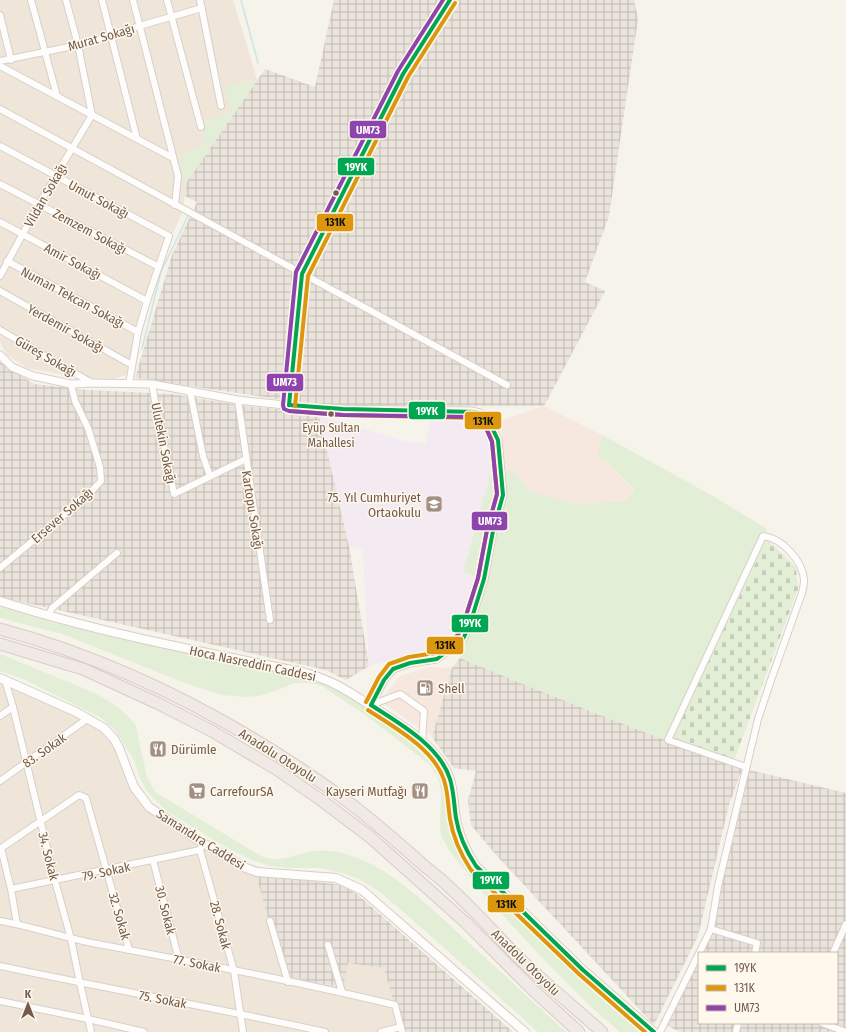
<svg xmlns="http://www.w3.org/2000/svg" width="846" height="1032" font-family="'Fira Sans Condensed',sans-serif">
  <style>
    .residential { fill: #efe6d9 }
    .commercial { fill: #f6e8df }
    .industrial { fill: url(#industrial-grid); fill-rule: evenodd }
    .education { fill: #f3eaf2 }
    .green { fill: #e3eed7 }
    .cemetery { fill: url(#cemetery-stones) }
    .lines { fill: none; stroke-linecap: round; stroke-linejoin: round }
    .stream { stroke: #cde4e6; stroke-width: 1.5 }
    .minor-casing { stroke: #d6d0c9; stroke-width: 8 }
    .tertiary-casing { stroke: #d6d0c9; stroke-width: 9 }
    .secondary-casing { stroke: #d6cfc8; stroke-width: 10 }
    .motorway-casing { stroke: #d5cdc6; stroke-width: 13 }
    .minor { stroke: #fefdfc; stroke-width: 6 }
    .tertiary { stroke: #fefdfc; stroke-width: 7 }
    .secondary { stroke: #fefdfc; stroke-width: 8 }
    .motorway { stroke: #f0e9e5; stroke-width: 11 }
    .bus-1-casing { stroke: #fef8ed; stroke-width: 7 }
    .bus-2-casing { stroke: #fef8ed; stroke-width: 7 }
    .bus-3-casing { stroke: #fef8ed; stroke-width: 7 }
    .bus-1 { stroke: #00a651; stroke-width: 4 }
    .bus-2 { stroke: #dd970f; stroke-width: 4 }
    .bus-3 { stroke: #8e44ad; stroke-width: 4 }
    .bus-dot { fill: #745b4c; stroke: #fef8ed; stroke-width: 1.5 }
    .labels { text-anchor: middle; stroke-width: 3; stroke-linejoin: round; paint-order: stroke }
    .bus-label { font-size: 12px; fill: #745b4c; stroke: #fef8ed }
    .street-label { font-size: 13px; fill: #745b4c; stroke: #fef8ed }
    .poi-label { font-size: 13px; fill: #745b4c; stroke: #fef8ed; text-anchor: start }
    .line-badge { stroke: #fef8ed; stroke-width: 1.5 }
    .badge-label { font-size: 11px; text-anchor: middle; font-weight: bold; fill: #fff }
    .pale-badge-label { font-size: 11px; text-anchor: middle; font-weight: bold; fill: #111 }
  </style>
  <defs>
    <pattern id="industrial-grid" width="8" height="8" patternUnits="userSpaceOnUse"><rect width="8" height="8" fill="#e9e3dc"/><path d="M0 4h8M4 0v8" fill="none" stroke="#c1bbb5"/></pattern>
    <pattern id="cemetery-stones" width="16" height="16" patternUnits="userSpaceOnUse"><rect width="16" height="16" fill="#e3eed7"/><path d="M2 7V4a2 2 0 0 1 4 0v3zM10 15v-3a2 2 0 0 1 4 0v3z" fill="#c6ceba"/></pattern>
  </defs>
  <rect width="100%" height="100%" fill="#f6f3eb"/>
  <g class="residential">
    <polygon points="0,0 233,0 247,45 257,80 226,87 233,112 200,123 206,146 178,156 186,183 183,211 142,301 126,375 113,379 75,377 27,368 7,355 0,342"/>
    <polygon points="0,681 89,723 101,730 116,748 145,807 256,874 343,988 348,960 384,968 402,1032 0,1032"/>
  </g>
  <g class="commercial">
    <polygon points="544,406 602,435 597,458 606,461 634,491 626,501 574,504 529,491 513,470 505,470 500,421"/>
    <polygon points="429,667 452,668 432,737 383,703 388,691 400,676"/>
  </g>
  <g class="industrial">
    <polygon points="334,0 634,0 638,19 609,216 585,282 605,291 544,406 340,406 278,399 135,378 172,255 197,202 185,196 186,183 265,69 315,87"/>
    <polygon points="0,362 34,384 88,390 172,394 245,406 289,410 319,415 349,546 369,666 346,680 326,670 0,597"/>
    <polygon points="460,658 595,713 742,769 729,805 698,936 654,1025 497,856 471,825 468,800 476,771 454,768 432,737 452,668"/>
    <path d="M749,770l97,23v239h-166l-20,-10 46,-84zM699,953h138v70h-138z"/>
    <polygon points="256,874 342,885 357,894 513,1032 402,1032 384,968 348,963 343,988 284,976"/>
  </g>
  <polygon class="education" points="319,415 403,441 426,444 431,418 480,419 491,434 495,457 463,573 478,577 464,621 456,636 447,644 369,666 363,550 349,546"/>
  <g class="green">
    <polygon points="257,80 186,183 178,156 206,146 200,123 233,112 226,87"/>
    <polygon points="602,435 713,496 767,529 765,543 670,742 520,683 460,658 504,504 505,470 513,470 529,491 574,504 626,501 634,490 606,461 597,458"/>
    <polygon points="495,457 496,501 478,577 463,573"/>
    <polygon points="0,604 52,622 114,637 294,673 321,681 343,691 396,726 432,755 442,771 447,782 451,820 463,856 472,870 503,897 640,1032 620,1032 591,1007 547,963 487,898 449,850 442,837 440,829 441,791 438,777 430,765 367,716 322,686 310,683 294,683 278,690 258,696 246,697 221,695 182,682 62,634 0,618"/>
    <path d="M0,654c16,6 31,13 46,19 29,12 72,25 90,53l11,51 8,15 106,64c4,1 8,3 12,3 15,1 28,-7 42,-8 45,-3 84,29 116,57l135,124h-28l-107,-96 -51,-44 -21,-13 -17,-6 -22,-5h-30l-21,-2 -17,-6 -23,-11 -61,-37 -19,-18 -9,-16 -6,-18 -19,-30 -15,-13 -77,-38 -23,-8z"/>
  </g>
  <polygon class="cemetery" points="767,541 769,541 796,567 798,589 732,766 670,742 765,543"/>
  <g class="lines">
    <g class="stream">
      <polyline points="241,0 258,63"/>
      <polyline points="142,349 161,272 188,216"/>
    </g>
    <g class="minor-casing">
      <g id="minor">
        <polyline points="31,0 57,96"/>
        <polyline points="102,0 137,139"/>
        <polyline points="133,0 178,176 175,205"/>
        <polyline points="167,0 201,127"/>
        <polyline points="200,0 221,106"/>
        <polyline points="0,15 11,60"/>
        <polyline points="0,61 78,45 112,36 139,26 202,8"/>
        <polyline points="0,66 173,158"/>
        <polyline points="0,109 507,385"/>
        <polyline points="0,146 169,236 147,301 138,332 129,384"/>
        <polyline points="0,184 159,267"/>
        <polyline points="0,222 147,301"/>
        <polyline points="7,261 138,332"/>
        <polyline points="0,276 39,204 92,115 78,45 66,0"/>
        <polyline points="0,291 132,365"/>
        <polyline points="0,330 92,383"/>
        <path d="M152,384c6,37 15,73 22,110l72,-35"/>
        <polyline points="190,391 203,456 210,476"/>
        <polyline points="238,400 270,620"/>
        <polyline points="289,405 302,274 403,74 450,0"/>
        <polyline points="0,568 87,496 101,481 100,467 88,428 75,401 71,384"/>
        <polyline points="48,616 52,608 117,553"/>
        <polyline points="5,680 13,707 55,881 71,939 80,983 91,1032"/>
        <polyline points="371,705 400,694 424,711 422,741"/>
        <polyline points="0,716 13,707"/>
        <polyline points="0,781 87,719"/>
        <polyline points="203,843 200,850 234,971 243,1032"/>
        <polyline points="1,848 11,889 17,924"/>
        <polyline points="0,849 79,795 86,798 129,950"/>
        <polyline points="153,860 179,960"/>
        <polyline points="11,889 200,850"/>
        <path d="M0,921c31,5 61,16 92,22 101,19 203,38 303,62l7,27"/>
        <polyline points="270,921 288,982"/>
        <polyline points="711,929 757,943 755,953"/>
        <polyline points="328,945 342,992"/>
        <polyline points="833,953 846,924"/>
        <path d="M0,966c108,23 217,42 325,66"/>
        <polyline points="0,1001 88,1019 144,1032"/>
        <polyline points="822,1023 846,1032"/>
        <polyline points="381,1032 401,1027"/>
        <path d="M660,1032l51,-103 7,-43 40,-167 13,-39 31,-87c1,-4 2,-9 2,-13 -1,-19 -22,-42 -41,-44l-95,204 78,27"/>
        <polyline points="736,1032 738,1023"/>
      </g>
    </g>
    <g class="tertiary-casing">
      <polyline id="tertiary" points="0,355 12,367 33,376 71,384 92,383 152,384 238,400 323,409 471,411 480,413 488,417 498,440 503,495 493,531 484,579 470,624 463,639 437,659 410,663 393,669 384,680 371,705"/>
    </g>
    <g class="secondary-casing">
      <g id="secondary">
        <path d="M0,601c97,31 197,50 297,70 9,2 18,4 26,8 17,6 33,17 48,27 26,16 64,38 77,68 7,16 5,34 9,50 4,16 10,29 19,42l107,104 71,62"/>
        <polyline points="0,678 76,712 104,728 114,739 119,748 134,787 149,807 203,843 246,868 257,872 336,878 362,890 525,1032"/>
      </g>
    </g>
    <g class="motorway-casing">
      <g id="motorway">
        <path d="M0,629c123,33 232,90 336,164 30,21 58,46 85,70 9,8 18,14 26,22 23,21 45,45 67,68 28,28 59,53 88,79"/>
        <polyline points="0,644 83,669 157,703 210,730 276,769 321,800 370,837 465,922 533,990 579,1032"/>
      </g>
    </g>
    <use href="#minor" class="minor"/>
    <use href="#tertiary" class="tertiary"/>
    <use href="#secondary" class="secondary"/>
    <use href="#motorway" class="motorway"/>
    <g class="bus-1-casing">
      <g id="bus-1">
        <polyline points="289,405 343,409 476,412 486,415 498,440 503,495 493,531 484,579 470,624 463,639 437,659 410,663 393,669 384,680 371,705"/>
        <polyline points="289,405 302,274 403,74 450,0"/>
        <path d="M371,705c28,18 69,41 79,74 4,13 4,26 6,39 3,18 10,33 20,48l107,104 71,62"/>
      </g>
    </g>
    <g class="bus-2-casing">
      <g id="bus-2">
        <polyline points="295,406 308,276 408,77 455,3"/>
        <polyline points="289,411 343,415 475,418 482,420 484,422 492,441 497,494 487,530 478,578 464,622 458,635 435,653 409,657 389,664 379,677 366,702"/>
        <path d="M368,710c26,17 66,39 76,70 4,12 4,26 6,39 3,18 11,36 21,51l108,104 66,58"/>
      </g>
    </g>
    <g class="bus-3-casing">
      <polyline id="bus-3" points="433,654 458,635 464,622 478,578 487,530 497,494 492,442 483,421 470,417 343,415 289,411 284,409 283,405 296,272 398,71 443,0"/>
    </g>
    <use href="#bus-1" class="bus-1"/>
    <use href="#bus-2" class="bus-2"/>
    <use href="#bus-3" class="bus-3"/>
  </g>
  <defs>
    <g id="school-square" transform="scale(0.9)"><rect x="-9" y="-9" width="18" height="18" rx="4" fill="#a29084" stroke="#fef8ed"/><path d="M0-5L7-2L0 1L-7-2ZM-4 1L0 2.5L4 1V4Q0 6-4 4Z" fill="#fff"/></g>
    <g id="fuel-square" transform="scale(0.9)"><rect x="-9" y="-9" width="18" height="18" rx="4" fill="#a29084" stroke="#fef8ed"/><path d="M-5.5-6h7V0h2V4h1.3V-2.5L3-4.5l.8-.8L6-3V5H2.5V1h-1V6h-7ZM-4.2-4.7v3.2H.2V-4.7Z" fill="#fff"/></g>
    <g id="restaurant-square" transform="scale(0.9)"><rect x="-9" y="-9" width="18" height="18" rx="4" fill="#a29084" stroke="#fef8ed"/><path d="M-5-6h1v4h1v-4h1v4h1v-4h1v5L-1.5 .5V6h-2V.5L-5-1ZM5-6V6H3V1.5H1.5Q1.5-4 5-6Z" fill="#fff"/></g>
    <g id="supermarket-square" transform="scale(0.9)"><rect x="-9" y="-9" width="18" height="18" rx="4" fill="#a29084" stroke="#fef8ed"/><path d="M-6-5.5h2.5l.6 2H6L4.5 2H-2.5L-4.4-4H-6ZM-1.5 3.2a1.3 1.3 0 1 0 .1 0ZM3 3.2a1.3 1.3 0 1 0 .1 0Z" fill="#fff"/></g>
  </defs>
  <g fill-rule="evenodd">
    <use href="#school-square" x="434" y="504"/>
    <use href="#fuel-square" x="425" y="688"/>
    <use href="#restaurant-square" x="158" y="749"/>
    <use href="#supermarket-square" x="197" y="791"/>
    <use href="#restaurant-square" x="420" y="791"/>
  </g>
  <g class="bus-dot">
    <circle cx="336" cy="193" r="3.5"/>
    <circle cx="331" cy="414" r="3.5"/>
  </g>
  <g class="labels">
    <g class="bus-label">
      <text x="331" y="432">Eyüp Sultan<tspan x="331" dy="15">Mahallesi</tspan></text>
    </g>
    <g class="street-label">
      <text transform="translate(101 37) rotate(-16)" y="5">Murat Sokağı</text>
      <text transform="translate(45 195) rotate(-60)" y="5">Vildan Sokağı</text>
      <text transform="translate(99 199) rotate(28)" y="5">Umut Sokağı</text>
      <text transform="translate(90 231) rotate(28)" y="5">Zemzem Sokağı</text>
      <text transform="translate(73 261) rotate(28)" y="5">Amir Sokağı</text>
      <text transform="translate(73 297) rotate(28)" y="5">Numan Tekcan Sokağı</text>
      <text transform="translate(66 328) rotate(29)" y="5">Yerdemir Sokağı</text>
      <text transform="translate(46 356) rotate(30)" y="5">Güreş Sokağı</text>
      <text transform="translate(164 443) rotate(79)" y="5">Ulutekin Sokağı</text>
      <text transform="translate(253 510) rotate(81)" y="5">Kartopu Sokağı</text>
      <text transform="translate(62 515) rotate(-41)" y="5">Ersever Sokağı</text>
      <text transform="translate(253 663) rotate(12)" y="5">Hoca Nasreddin Caddesi</text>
      <text transform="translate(44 750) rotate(-35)" y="5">83. Sokak</text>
      <text transform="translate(278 755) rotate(32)" y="5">Anadolu Otoyolu</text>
      <text transform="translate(201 839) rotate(32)" y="5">Samandıra Caddesi</text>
      <text transform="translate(49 856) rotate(76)" y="5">34. Sokak</text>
      <text transform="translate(106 871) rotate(-12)" y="5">79. Sokak</text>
      <text transform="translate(166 910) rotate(76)" y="5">30. Sokak</text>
      <text transform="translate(120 916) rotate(74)" y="5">32. Sokak</text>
      <text transform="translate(221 925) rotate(75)" y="5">28. Sokak</text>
      <text transform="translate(526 962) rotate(44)" y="5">Anadolu Otoyolu</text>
      <text transform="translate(197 963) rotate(11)" y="5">77. Sokak</text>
      <text transform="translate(163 999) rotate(11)" y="5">75. Sokak</text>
    </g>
    <g class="poi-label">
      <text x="421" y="502" text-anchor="end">75. Yıl Cumhuriyet<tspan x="421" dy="15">Ortaokulu</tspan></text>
      <text x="438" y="693">Shell</text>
      <text x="171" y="754">Dürümle</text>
      <text x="210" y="796">CarrefourSA</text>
      <text x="407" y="796" text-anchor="end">Kayseri Mutfağı</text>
    </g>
  </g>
  <g class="line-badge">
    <rect x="349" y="120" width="38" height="19" rx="4" fill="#8e44ad"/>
    <rect x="337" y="157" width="38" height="19" rx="4" fill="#00a651"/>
    <rect x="316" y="213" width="38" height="19" rx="4" fill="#dd970f"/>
    <rect x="266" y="373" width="38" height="19" rx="4" fill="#8e44ad"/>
    <rect x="408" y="401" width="38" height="19" rx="4" fill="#00a651"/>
    <rect x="464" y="411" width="38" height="19" rx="4" fill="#dd970f"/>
    <rect x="471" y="511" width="37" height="20" rx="4" fill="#8e44ad"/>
    <rect x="451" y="614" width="38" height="19" rx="4" fill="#00a651"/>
    <rect x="426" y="636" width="38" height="19" rx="4" fill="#dd970f"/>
    <rect x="472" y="871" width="38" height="19" rx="4" fill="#00a651"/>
    <rect x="487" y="894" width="38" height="19" rx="4" fill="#dd970f"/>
  </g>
  <g class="badge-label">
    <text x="368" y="134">UM73</text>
    <text x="356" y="171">19YK</text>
    <text x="285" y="386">UM73</text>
    <text x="427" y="415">19YK</text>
    <text x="490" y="525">UM73</text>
    <text x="470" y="627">19YK</text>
    <text x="491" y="884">19YK</text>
  </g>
  <g class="pale-badge-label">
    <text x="335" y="226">131K</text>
    <text x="483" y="425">131K</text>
    <text x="445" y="649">131K</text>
    <text x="506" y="908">131K</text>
  </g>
  <rect x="698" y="952" width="140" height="72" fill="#fef8ed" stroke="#c7b9ad"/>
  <rect x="706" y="965" width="20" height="6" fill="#00a651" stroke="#c7b9ad"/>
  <text x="734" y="972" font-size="12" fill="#745b4c">19YK</text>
  <rect x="706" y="985" width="20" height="6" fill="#dd970f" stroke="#c7b9ad"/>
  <text x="734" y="992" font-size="12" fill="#745b4c">131K</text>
  <rect x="706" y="1005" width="20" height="6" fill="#8e44ad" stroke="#c7b9ad"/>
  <text x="734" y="1012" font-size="12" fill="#745b4c">UM73</text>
  <g transform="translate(28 1004)" stroke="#fef8ed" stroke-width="3" paint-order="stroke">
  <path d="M0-3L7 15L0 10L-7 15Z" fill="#745b4c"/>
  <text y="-6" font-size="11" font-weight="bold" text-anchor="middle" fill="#745b4c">K</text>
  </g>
</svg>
